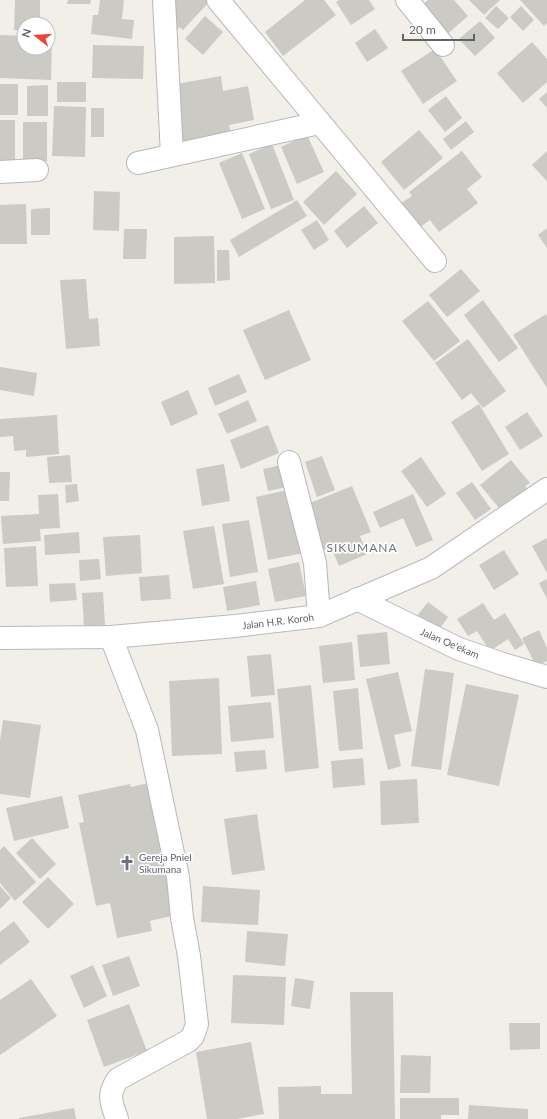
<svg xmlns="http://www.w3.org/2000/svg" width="547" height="1119" font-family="Lato,sans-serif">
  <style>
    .building { fill: #cccac5 }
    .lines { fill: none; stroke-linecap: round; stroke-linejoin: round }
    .street-casing { stroke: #b5b8bc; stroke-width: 24 }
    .secondary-casing { stroke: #b6babf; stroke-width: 24 }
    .street { stroke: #fff; stroke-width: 22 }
    .secondary { stroke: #fff; stroke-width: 22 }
    .labels { text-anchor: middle; stroke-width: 3.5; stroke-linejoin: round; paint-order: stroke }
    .street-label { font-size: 10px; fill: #5f6368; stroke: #fff }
    .worship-label { font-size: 10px; fill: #5b616d; stroke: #fff; text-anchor: start }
    .quarter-label { font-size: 12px; letter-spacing: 1px; fill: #70757a; stroke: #fff }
  </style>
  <rect width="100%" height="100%" fill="#f1efe8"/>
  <g class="building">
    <polygon points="15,0 40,0 40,24 24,24 24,30 14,30"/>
    <polygon points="68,0 91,0 90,4 67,4"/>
    <polygon points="100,0 124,0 122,19 134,20 132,39 91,34 93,15 98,15"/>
    <polygon points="158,0 206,0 209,2 183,30 180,27 167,39 153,26 165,13"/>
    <polygon points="305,0 324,0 336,15 283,56 265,32"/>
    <polygon points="339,0 369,0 375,9 351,25 336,2"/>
    <polygon points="428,0 454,0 468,16 445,36 421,6"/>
    <polygon points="469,0 500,0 484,15"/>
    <polygon points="520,0 547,0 547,23 544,26"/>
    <polygon points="496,6 509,18 498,29 485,18"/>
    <polygon points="521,6 534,20 523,31 510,17"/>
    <polygon points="205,16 223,32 203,55 185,39"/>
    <polygon points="480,21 495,38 475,56 459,39"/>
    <polygon points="375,29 388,48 367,62 355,43"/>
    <polygon points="0,35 24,36 24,48 48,48 48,37 52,37 51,80 0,78"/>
    <polygon points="532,42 547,59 547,82 523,103 497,73"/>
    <polygon points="93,45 144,46 143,79 92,78"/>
    <polygon points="435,49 457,81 423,104 401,71"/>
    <polygon points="221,76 223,91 248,86 254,120 229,125 232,138 170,149 159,87"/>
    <rect x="57" y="82" width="29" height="20"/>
    <rect x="0" y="84" width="18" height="31"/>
    <polygon points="48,85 48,116 27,116 27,86"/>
    <polygon points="547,92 547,108 539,99"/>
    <polygon points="446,96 462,118 445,132 428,110"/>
    <polygon points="54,106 86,107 85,157 52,156"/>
    <rect x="91" y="108" width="13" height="29"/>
    <rect x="0" y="120" width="15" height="42"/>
    <polygon points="466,121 474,132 451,150 443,139"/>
    <rect x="23" y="122" width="24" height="39"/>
    <polygon points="419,130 443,158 404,190 381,162"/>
    <polygon points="307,135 324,172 297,184 281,147"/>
    <polygon points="272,144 294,200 271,209 249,154"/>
    <polygon points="462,151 482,177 467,189 478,203 439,232 430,220 420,227 401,203 412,196 409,192"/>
    <polygon points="547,151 547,181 532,165"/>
    <polygon points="242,153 265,209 242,219 219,163"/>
    <polygon points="336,171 357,194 324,225 303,202"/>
    <polygon points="94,191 120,192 119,231 93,230"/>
    <polygon points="297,200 307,216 239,257 230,240"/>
    <polygon points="26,204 27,244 0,244 0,205"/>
    <polygon points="364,206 378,223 347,248 334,231"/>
    <polygon points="50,208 50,235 31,235 31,209"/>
    <polygon points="317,220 329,240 314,250 301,230"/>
    <polygon points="547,228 547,248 538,235"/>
    <polygon points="124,229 147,229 146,259 123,259"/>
    <polygon points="214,236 215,283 174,284 174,237"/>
    <polygon points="217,250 229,250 230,280 217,281"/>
    <polygon points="461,269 480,291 447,317 429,295"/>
    <polygon points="86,279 89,319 98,318 100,346 66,349 60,280"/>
    <polygon points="483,300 518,348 499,362 464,315"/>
    <polygon points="428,301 460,341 434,361 402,321"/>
    <polygon points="289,310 311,360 265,380 243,330"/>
    <polygon points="546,314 547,316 547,388 513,335"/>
    <polygon points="468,339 506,391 483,408 471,393 462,400 435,363"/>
    <polygon points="0,367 37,373 34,396 0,390"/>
    <polygon points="239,374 247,392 215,406 208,388"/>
    <polygon points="188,390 198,414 171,426 161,402"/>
    <polygon points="248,400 257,421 227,434 218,414"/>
    <polygon points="479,404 509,454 482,471 451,422"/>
    <polygon points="527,412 543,436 520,450 505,427"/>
    <polygon points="57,415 59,454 26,457 26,450 14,451 13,436 0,437 0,419"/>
    <polygon points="268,425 279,453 241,469 230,440"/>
    <polygon points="70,455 72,482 49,483 47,457"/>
    <polygon points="322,456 335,490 317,497 305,462"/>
    <polygon points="421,457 446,494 427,507 401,471"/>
    <polygon points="511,460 530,483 525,486 529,491 515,502 512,498 499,508 480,485"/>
    <polygon points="224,464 230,501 202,506 196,469"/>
    <polygon points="286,464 291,486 268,491 263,469"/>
    <polygon points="0,472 10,472 9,501 0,501"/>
    <polygon points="472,482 491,509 475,520 456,493"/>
    <polygon points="77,484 79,501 66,503 65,485"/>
    <polygon points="352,486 371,532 360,536 367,554 339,566 331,547 323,550 305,505"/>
    <polygon points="292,489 304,553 268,560 256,497"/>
    <polygon points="58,494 60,528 40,529 41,541 3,544 1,516 39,514 38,495"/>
    <polygon points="413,494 433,540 416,547 403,518 380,528 373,512"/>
    <polygon points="249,520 258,572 230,577 222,524"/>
    <polygon points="214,526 224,584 193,589 183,531"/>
    <polygon points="79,532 80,553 45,555 44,535"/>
    <polygon points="140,535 142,573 106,576 103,537"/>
    <polygon points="547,538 547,573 532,546"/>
    <polygon points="36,546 38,586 6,587 4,548"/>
    <polygon points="504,550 519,574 494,590 479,565"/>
    <polygon points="99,559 101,579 80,581 79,560"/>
    <polygon points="299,562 306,596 275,602 268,569"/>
    <polygon points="169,575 171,599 141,601 139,577"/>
    <polygon points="547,579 547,599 539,583"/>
    <polygon points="256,581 260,605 227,611 223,587"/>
    <polygon points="75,583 77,600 50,602 49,584"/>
    <polygon points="103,592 105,625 84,627 82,593"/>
    <polygon points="428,602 448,617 438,631 417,616"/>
    <polygon points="483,603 494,620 505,613 524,644 515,650 508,639 490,651 477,631 468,636 457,619"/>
    <polygon points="539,630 547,648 547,661 536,666 522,638"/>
    <polygon points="387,632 390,664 360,667 357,635"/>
    <polygon points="352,642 355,680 323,683 319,646"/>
    <polygon points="271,654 275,695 251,697 247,656"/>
    <polygon points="425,669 454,673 441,770 411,766"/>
    <polygon points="398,672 412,731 394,735 401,766 388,770 366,679"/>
    <polygon points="219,678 222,754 172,756 169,681"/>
    <polygon points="466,684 519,695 499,786 447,775"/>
    <polygon points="311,685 319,768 285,772 277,689"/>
    <polygon points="358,688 363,749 339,751 333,691"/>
    <polygon points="271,702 274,738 231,742 228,706"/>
    <polygon points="3,720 41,725 30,798 0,794 0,741"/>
    <polygon points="265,750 267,769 236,772 234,752"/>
    <polygon points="363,758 365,785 333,788 331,761"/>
    <polygon points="417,779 419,823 381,825 380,781"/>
    <polygon points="149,783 176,915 150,921 152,931 117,938 110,903 96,906 79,823 84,822 78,795 130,784 131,787"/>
    <polygon points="62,796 69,828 14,841 6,808"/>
    <polygon points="257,814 265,870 232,875 224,819"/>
    <polygon points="32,838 56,864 40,879 16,853"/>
    <polygon points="4,846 36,882 15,901 0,883 0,850"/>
    <polygon points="48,877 74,904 48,929 22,902"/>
    <polygon points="0,886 11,898 0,909"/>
    <polygon points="203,886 260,890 258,925 201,922"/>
    <polygon points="14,921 30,942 0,965 0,932"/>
    <polygon points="247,931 288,934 285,966 245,962"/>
    <polygon points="129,956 140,986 113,996 102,965"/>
    <polygon points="93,965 107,996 84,1008 70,976"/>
    <polygon points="233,975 286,977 284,1025 231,1023"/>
    <polygon points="295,978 314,981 310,1009 291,1006"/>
    <polygon points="31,979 57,1016 0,1055 0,1000"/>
    <polygon points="350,992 393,992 395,1119 279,1119 278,1087 321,1086 321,1094 352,1094"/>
    <polygon points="129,1004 147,1051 104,1067 87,1020"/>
    <polygon points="509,1023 540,1023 540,1049 510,1050"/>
    <polygon points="251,1042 264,1114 237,1119 207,1119 196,1052"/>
    <polygon points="401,1055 431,1056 430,1093 400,1093"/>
    <polygon points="400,1098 459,1098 459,1115 441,1115 441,1119 400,1119"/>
    <polygon points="469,1105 528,1109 528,1119 468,1119"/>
    <polygon points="74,1108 76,1119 19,1119 19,1118"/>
  </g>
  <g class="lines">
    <g class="street-casing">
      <g id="street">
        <polyline points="164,0 172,155"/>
        <polyline points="218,0 435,261"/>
        <polyline points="407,0 443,45"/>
        <polyline points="138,163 319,123"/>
        <polyline points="0,172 37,170"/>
        <polyline points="289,462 315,563 319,616"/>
        <path d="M111,637l36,93 31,147 4,41 7,38 8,68 -4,12 -5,5 -70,38c-11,16 -7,23 -1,40"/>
      </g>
    </g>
    <g class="secondary-casing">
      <g id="secondary">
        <polyline points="357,599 459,649 503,664 547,677"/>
        <polyline points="0,638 111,637 235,626 319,616 431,568 547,489"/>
      </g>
    </g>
    <use href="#street" class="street"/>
    <use href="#secondary" class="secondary"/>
  </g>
  <defs>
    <g id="church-bare" transform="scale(1.2)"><path d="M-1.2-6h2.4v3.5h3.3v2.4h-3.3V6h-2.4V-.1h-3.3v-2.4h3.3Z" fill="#6b7280" stroke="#fff" stroke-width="2.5" paint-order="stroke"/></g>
  </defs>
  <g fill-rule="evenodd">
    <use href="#church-bare" x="127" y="863"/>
  </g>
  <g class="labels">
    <g class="street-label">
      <text transform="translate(278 621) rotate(-7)" y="4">Jalan H.R. Koroh</text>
      <text transform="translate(450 643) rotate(23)" y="4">Jalan Oe'ekam</text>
    </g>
    <g class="worship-label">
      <text x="139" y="861">Gereja Pniel<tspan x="139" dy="12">Sikumana</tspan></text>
    </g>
    <g class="quarter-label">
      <text x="362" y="552">SIKUMANA</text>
    </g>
  </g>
  <g transform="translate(36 36) rotate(287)"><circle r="19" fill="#ffffff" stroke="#bfc1c3"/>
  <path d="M0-3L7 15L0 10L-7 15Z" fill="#ec4533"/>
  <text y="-6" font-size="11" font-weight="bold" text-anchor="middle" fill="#5f6368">N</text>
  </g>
  <path d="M403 34v6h71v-6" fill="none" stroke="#5f6368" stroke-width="2"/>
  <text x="409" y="34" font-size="12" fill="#5f6368" stroke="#ffffff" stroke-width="3" paint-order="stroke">20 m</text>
</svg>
